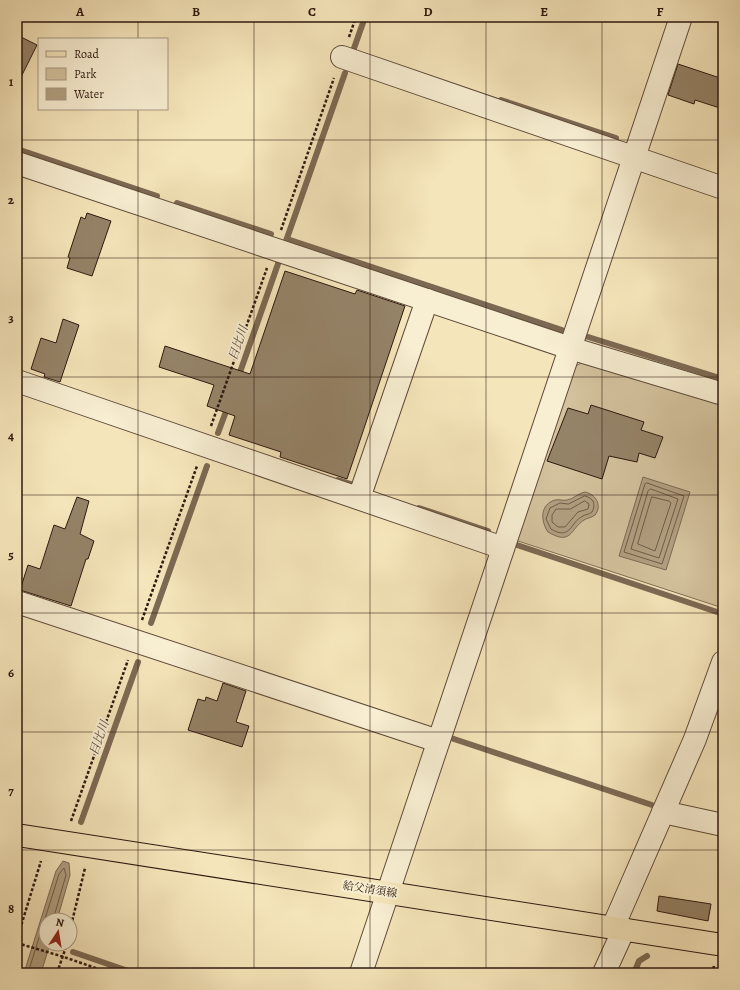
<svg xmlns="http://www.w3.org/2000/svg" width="740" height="990" font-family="Alegreya,'Noto Serif JP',serif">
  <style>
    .green { fill: #d3c29d; stroke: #806d56 }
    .water { fill: #b19f80; stroke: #7c6953 }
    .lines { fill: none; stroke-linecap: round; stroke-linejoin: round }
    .shore { stroke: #6f5c48; stroke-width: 1 }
    .stream { stroke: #7c6953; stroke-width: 6 }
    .building { fill: #958368; stroke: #2d180f }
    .minor-casing { stroke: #5f4b3a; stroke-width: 24 }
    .major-casing { stroke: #2d180f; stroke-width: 24 }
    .path { stroke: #2d180f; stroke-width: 2.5; stroke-dasharray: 3 2; stroke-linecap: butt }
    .minor { stroke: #f8eed2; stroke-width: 22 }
    .major { stroke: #f5e5ba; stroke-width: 22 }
    .grid { fill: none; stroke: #2d180f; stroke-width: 1; stroke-opacity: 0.55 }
    .labels { text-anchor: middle; stroke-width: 4; stroke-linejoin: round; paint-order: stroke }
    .street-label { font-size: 11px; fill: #2d180f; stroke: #f8eed2 }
    .water-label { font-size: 12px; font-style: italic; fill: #624e3c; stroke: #f8eed2 }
    .neatline { fill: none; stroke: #2d180f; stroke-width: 1.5 }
    .grid-label { font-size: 13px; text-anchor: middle; font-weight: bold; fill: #2d180f }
  </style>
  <rect width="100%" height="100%" fill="#f5e5ba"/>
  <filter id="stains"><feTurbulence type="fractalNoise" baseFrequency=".005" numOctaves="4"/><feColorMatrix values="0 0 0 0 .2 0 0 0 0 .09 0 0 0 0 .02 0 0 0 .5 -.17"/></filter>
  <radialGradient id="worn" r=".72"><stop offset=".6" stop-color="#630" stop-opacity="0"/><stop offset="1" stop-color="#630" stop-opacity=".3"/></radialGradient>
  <polygon class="green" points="583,362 723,405 723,608 515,540 574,367"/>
  <g class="water">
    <polygon points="643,477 690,492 666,570 619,556"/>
    <path d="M585,492c10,2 18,13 10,23 -4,3 -8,3 -11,5 -14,9 -12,26 -36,12 -7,-10 -9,-27 7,-32 4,-1 8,1 12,0 7,-1 11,-7 18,-8z"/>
    <polygon points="63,861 69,863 70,875 57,920 46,920 46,944 50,944 41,973 24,973 56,871"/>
  </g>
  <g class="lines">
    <g class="shore">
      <polygon points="647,483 684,496 662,564 624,552 645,484"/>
      <polygon points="651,489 678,499 659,558 631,549 648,491"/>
      <path d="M585,496c9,2 11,9 7,16 -4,3 -6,2 -9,4 -13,6 -12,25 -32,13l-5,-10 4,-11 10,-5 8,1z"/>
      <polygon points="652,497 669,501 671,503 655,551 638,544"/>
      <polygon points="585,501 589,504 588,509 578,512 565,527 558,527 552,522 552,515 556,509 570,509"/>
      <polyline points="28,973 59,874 64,868 66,875 53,920"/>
    </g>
    <g class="stream">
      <polyline points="352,54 365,17"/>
      <polyline points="501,100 616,138"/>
      <polyline points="17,149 157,196"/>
      <polyline points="177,203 271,234"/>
      <polyline points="287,239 562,330"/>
      <polyline points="286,241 345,73"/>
      <polyline points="585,336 723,379"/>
      <polyline points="238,378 279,261"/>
      <polyline points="218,433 228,406"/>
      <polyline points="338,480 354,485"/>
      <polyline points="419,508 488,531"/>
      <polyline points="514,544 723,614"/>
      <polyline points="151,623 207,466"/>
      <polyline points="448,737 652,805"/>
      <polyline points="81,822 138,662"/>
      <polyline points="73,952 134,973"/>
      <polyline points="634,973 639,961 647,956"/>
      <polyline points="705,973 705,972"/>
    </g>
  </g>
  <g class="building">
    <polygon points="17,35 37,45 17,85"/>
    <polygon points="678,64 723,79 723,109 695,100 694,104 668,95"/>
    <polygon points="87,213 111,221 92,276 67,268 70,258 68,257 81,217 85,219"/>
    <polygon points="285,271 355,294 357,290 405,306 347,479 280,457 281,452 229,435 235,416 207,406 214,385 159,367 165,346 250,374"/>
    <polygon points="63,319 79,325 60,382 44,377 45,374 31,369 41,338 56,343"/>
    <polygon points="591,405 644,422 641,430 663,437 655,458 639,453 637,462 609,456 602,479 547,461 568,408 588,414"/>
    <polygon points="77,497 89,501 80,534 94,541 88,559 86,559 71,606 20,590 28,565 40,569 54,525 65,529"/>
    <polygon points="223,683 246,691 236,722 249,726 242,747 188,730 198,699 205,701 206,697 217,701"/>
    <polygon points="659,896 711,904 708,921 657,911"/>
  </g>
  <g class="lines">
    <g class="minor-casing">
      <g id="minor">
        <polyline points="342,57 723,188"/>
        <polyline points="17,163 570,348 723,394"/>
        <polyline points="17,381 503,548"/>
        <polyline points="359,498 427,300"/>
        <polyline points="17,602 438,741"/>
        <polyline points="663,812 723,825"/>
        <polyline points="613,927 695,739 723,662"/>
        <polyline points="361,973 681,17"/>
        <polyline points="604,973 624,929"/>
      </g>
    </g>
    <g class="major-casing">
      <polyline id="major" points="17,835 723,945"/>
    </g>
    <g class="path">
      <polyline points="349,37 356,17"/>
      <polyline points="281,230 334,78"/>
      <polyline points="211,426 267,268"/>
      <polyline points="142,620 197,466"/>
      <polyline points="71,821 128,660"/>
      <polyline points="70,930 85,868"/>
      <polyline points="17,939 41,861"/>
      <polyline points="17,943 64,957 110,973"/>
      <polyline points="57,973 67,944"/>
      <polyline points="712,973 714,966"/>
    </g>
    <use href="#minor" class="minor"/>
    <use href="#major" class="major"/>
  </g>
  <path class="grid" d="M138,17v22M254,17v956M370,17v956M486,17v956M602,17v956M138,109v864M17,140h706M17,258h706M17,377h706M17,495h706M17,613h706M17,732h706M17,850h706"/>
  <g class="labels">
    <g class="street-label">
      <text transform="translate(370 889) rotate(9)" y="4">給父清須線</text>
    </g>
    <g class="water-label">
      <text transform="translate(238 343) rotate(-71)" y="4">目比川</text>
      <text transform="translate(99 738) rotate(-71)" y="4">目比川</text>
    </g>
  </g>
  <rect width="740" height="990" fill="none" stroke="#f5e5ba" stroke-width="44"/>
  <rect x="38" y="38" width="130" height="72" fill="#f8eed2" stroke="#a79884"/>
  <rect x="46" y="51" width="20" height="6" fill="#f5e5ba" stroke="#a79884"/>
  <text x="74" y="58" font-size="12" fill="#2d180f">Road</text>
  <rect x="46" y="68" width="20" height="12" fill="#d3c29d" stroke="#a79884"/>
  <text x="74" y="78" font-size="12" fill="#2d180f">Park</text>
  <rect x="46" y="88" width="20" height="12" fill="#b19f80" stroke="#a79884"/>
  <text x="74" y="98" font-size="12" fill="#2d180f">Water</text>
  <g transform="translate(58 932) rotate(12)"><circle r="19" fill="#f8eed2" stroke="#a79884"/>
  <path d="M0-3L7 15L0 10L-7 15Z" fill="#8f2418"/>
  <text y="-6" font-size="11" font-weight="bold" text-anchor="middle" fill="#2d180f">N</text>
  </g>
  <rect x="22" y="22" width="696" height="946" class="neatline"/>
  <g class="grid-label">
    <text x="80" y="16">A</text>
    <text x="196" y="16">B</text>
    <text x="312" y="16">C</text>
    <text x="428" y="16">D</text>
    <text x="544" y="16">E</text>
    <text x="660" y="16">F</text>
    <text x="11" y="86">1</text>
    <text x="11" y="204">2</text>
    <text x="11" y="322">3</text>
    <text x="11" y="440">4</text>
    <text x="11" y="559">5</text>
    <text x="11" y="677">6</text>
    <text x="11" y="795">7</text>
    <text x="11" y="913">8</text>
  </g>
  <rect width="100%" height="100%" filter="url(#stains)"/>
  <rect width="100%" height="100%" fill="url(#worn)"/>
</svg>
